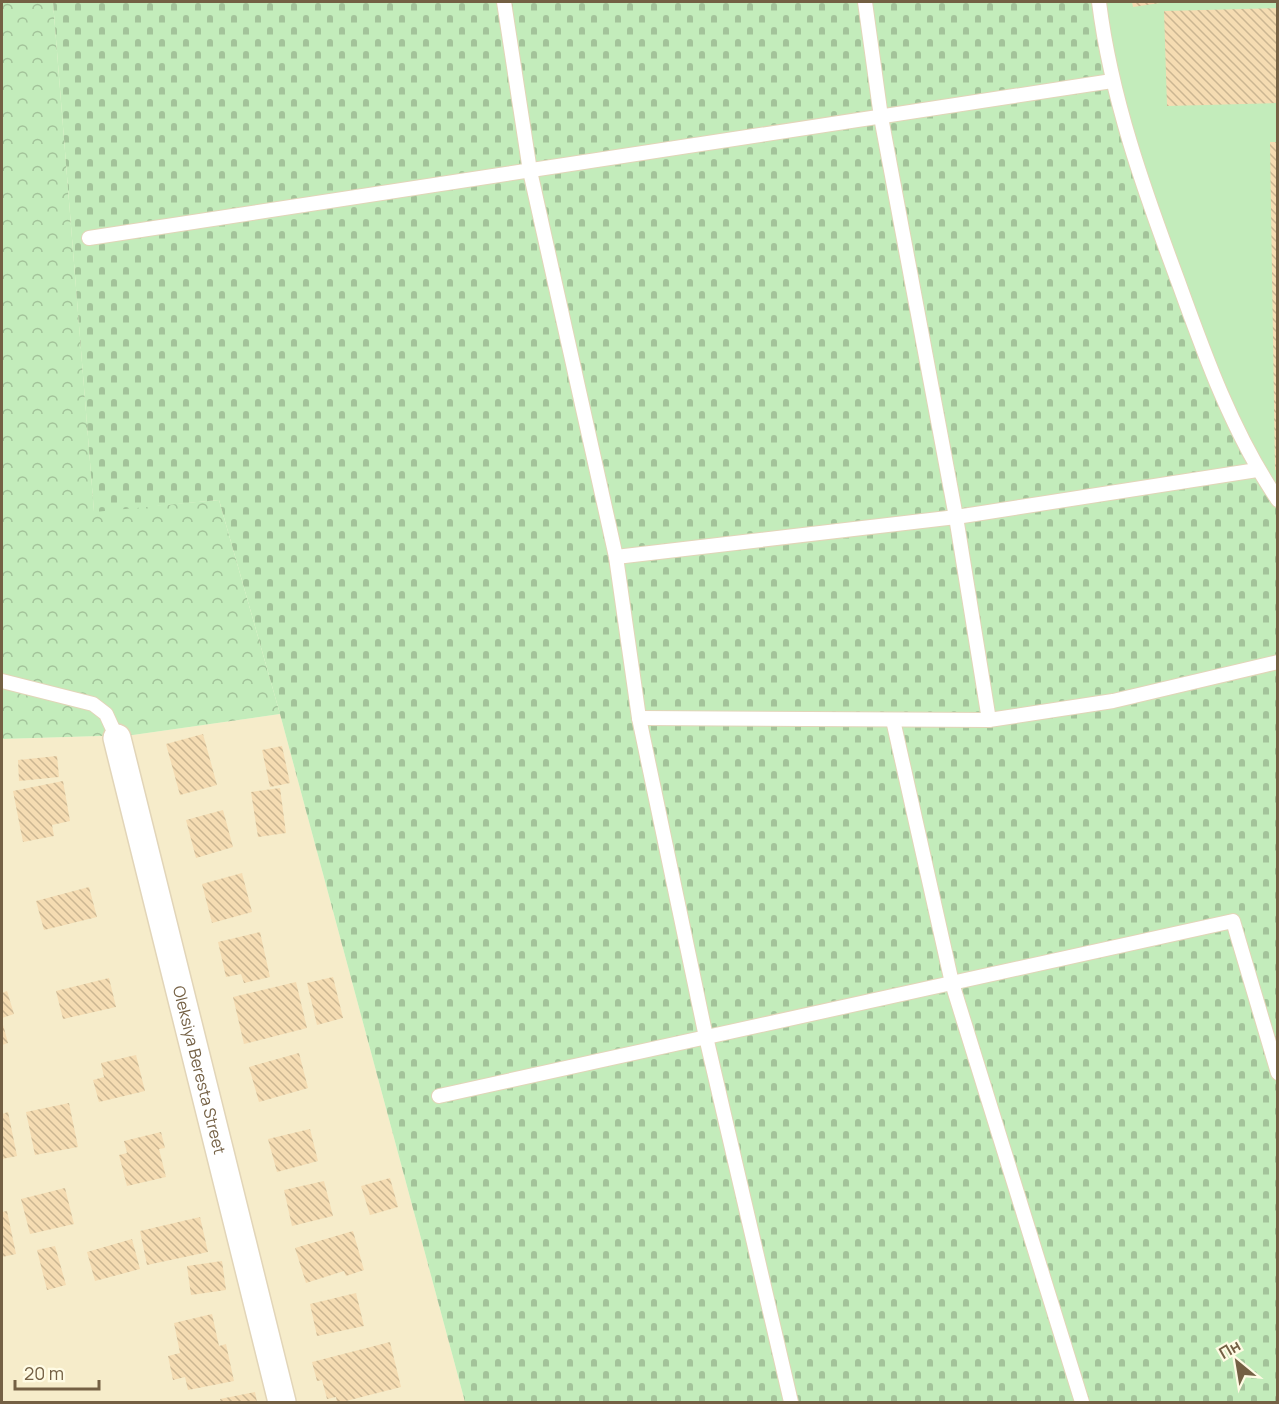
<svg xmlns="http://www.w3.org/2000/svg" width="1279" height="1404" font-family="Manrope,sans-serif">
  <style>
    .residential { fill: #f6ecca }
    .forest { fill: url(#forest-crowns) }
    .cemetery { fill: url(#cemetery-stones) }
    .pitch { fill: #c3ecbb }
    .building { fill: url(#building-back-hatch) }
    .lines { fill: none; stroke-linecap: round; stroke-linejoin: round }
    .lane-casing { stroke: #e2d5b8; stroke-width: 16 }
    .street-casing { stroke: #e2d5b8; stroke-width: 30 }
    .lane { stroke: #fff; stroke-width: 14 }
    .street { stroke: #fff; stroke-width: 27 }
    .labels { text-anchor: middle; stroke-width: 4.5; stroke-linejoin: round; paint-order: stroke }
    .street-label { font-size: 16px; fill: #746044; stroke: #fffbe4 }
  </style>
  <defs>
    <pattern id="forest-crowns" width="20" height="18" patternUnits="userSpaceOnUse" patternTransform="scale(1.5)"><rect width="20" height="18" fill="#c3ecbb"/><path d="M2 6a3 3 0 1 1 6 0M12 15a3 3 0 1 1 6 0" fill="none" stroke="#a3c39a"/></pattern>
    <pattern id="cemetery-stones" width="16" height="16" patternUnits="userSpaceOnUse" patternTransform="scale(1.5)"><rect width="16" height="16" fill="#c3ecbb"/><path d="M2 7V4a2 2 0 0 1 4 0v3zM10 15v-3a2 2 0 0 1 4 0v3z" fill="#a3c39a"/></pattern>
    <pattern id="building-back-hatch" width="6" height="6" patternUnits="userSpaceOnUse" patternTransform="scale(1.5)"><rect width="6" height="6" fill="#f5dcb2"/><path d="M-1 5l2 2M0 0l6 6M5-1l2 2" fill="none" stroke="#cbb692"/></pattern>
  </defs>
  <rect width="100%" height="100%" fill="#fef8dc"/>
  <polygon class="residential" points="280,714 465,1402 2,1402 2,739 133,735"/>
  <polygon class="forest" points="2,2 53,2 94,511 219,500 280,714 133,735 2,739"/>
  <polygon class="cemetery" points="53,2 1099,2 1277,500 1277,1402 465,1402 280,714 219,500 94,512"/>
  <polygon class="pitch" points="1099,2 1277,2 1277,500 1257,470 1161,236"/>
  <g class="building">
    <polygon points="1132,2 1160,2 1160,3 1133,7"/>
    <polygon points="1278,8 1278,103 1167,106 1164,11"/>
    <polygon points="1270,142 1278,142 1278,470 1275,470"/>
    <polygon points="203,734 217,785 180,795 166,744"/>
    <polygon points="282,746 290,783 270,787 262,750"/>
    <polygon points="57,756 59,777 19,781 18,760"/>
    <polygon points="63,781 70,821 52,825 54,836 23,842 13,791"/>
    <polygon points="280,788 286,833 258,837 251,792"/>
    <polygon points="223,810 233,847 196,858 186,820"/>
    <polygon points="242,873 252,912 212,923 202,884"/>
    <polygon points="89,887 97,917 44,930 36,901"/>
    <polygon points="260,932 270,977 244,983 241,974 226,977 218,942"/>
    <polygon points="333,977 343,1018 317,1025 307,983"/>
    <polygon points="109,978 116,1007 63,1019 56,991"/>
    <polygon points="296,982 307,1028 244,1044 233,997"/>
    <polygon points="7,991 14,1014 2,1018 2,993"/>
    <polygon points="2,1021 8,1043 2,1045"/>
    <polygon points="299,1053 308,1088 259,1102 249,1067"/>
    <polygon points="136,1055 145,1091 99,1102 93,1080 104,1077 101,1063"/>
    <polygon points="69,1103 78,1147 35,1155 26,1112"/>
    <polygon points="8,1112 17,1156 2,1159 2,1114"/>
    <polygon points="310,1129 318,1161 277,1172 268,1139"/>
    <polygon points="161,1132 165,1148 159,1149 166,1177 127,1186 119,1155 127,1153 124,1141"/>
    <polygon points="390,1178 398,1207 370,1215 361,1186"/>
    <polygon points="324,1181 333,1216 292,1226 284,1190"/>
    <polygon points="65,1188 74,1224 30,1234 21,1199"/>
    <polygon points="7,1211 16,1254 2,1257 2,1212"/>
    <polygon points="200,1217 208,1252 147,1265 140,1231"/>
    <polygon points="353,1231 364,1270 346,1276 344,1271 306,1283 295,1248"/>
    <polygon points="132,1239 140,1269 95,1281 87,1252"/>
    <polygon points="55,1246 66,1285 47,1290 37,1250"/>
    <polygon points="222,1261 226,1290 191,1295 187,1266"/>
    <polygon points="356,1293 364,1326 317,1336 310,1304"/>
    <polygon points="212,1314 219,1346 226,1344 234,1381 188,1390 185,1377 173,1380 168,1356 180,1353 174,1323"/>
    <polygon points="390,1342 401,1387 342,1402 337,1402 336,1397 327,1399 322,1380 317,1381 312,1362"/>
    <polygon points="255,1392 257,1402 221,1402 220,1399"/>
  </g>
  <g class="lines">
    <g class="lane-casing">
      <g id="lane">
        <polyline points="504,2 530,171 616,557 639,718 706,1037 791,1402"/>
        <polyline points="865,2 881,117 956,517 989,720"/>
        <path d="M1099,2c12,96 45,188 79,279 27,75 55,153 100,219"/>
        <polyline points="89,238 1112,81"/>
        <polyline points="616,557 956,517 1257,470"/>
        <polyline points="2,681 93,704 106,714 117,738"/>
        <polyline points="639,718 989,720 1113,701 1278,662"/>
        <polyline points="893,720 952,983 1082,1402"/>
        <polyline points="439,1096 1233,921 1278,1073"/>
      </g>
    </g>
    <g class="street-casing">
      <g id="street">
        <path id="s1" d="M117,738l165,664"/>
      </g>
    </g>
    <use href="#lane" class="lane"/>
    <use href="#street" class="street"/>
  </g>
  <g class="labels">
    <g class="street-label">
      <text dy="6" stroke="none"><textPath href="#s1" startOffset="342">Oleksiya Beresta Street</textPath></text>
    </g>
  </g>
  <rect width="1279" height="1404" fill="none" stroke="#746044" stroke-width="6"/>
  <g transform="translate(1237 1362) rotate(330)" stroke="#fffbe4" stroke-width="4.5" paint-order="stroke">
  <path d="M0-4.5L10 22L0 15L-10 22Z" fill="#746044"/>
  <text y="-9" font-size="16" font-weight="bold" text-anchor="middle" fill="#746044">Пн</text>
  </g>
  <path d="M15 1380v9h84v-9" fill="none" stroke="#746044" stroke-width="3"/>
  <text x="24" y="1380" font-size="18" fill="#746044" stroke="#fffbe4" stroke-width="4.5" paint-order="stroke">20 m</text>
</svg>
